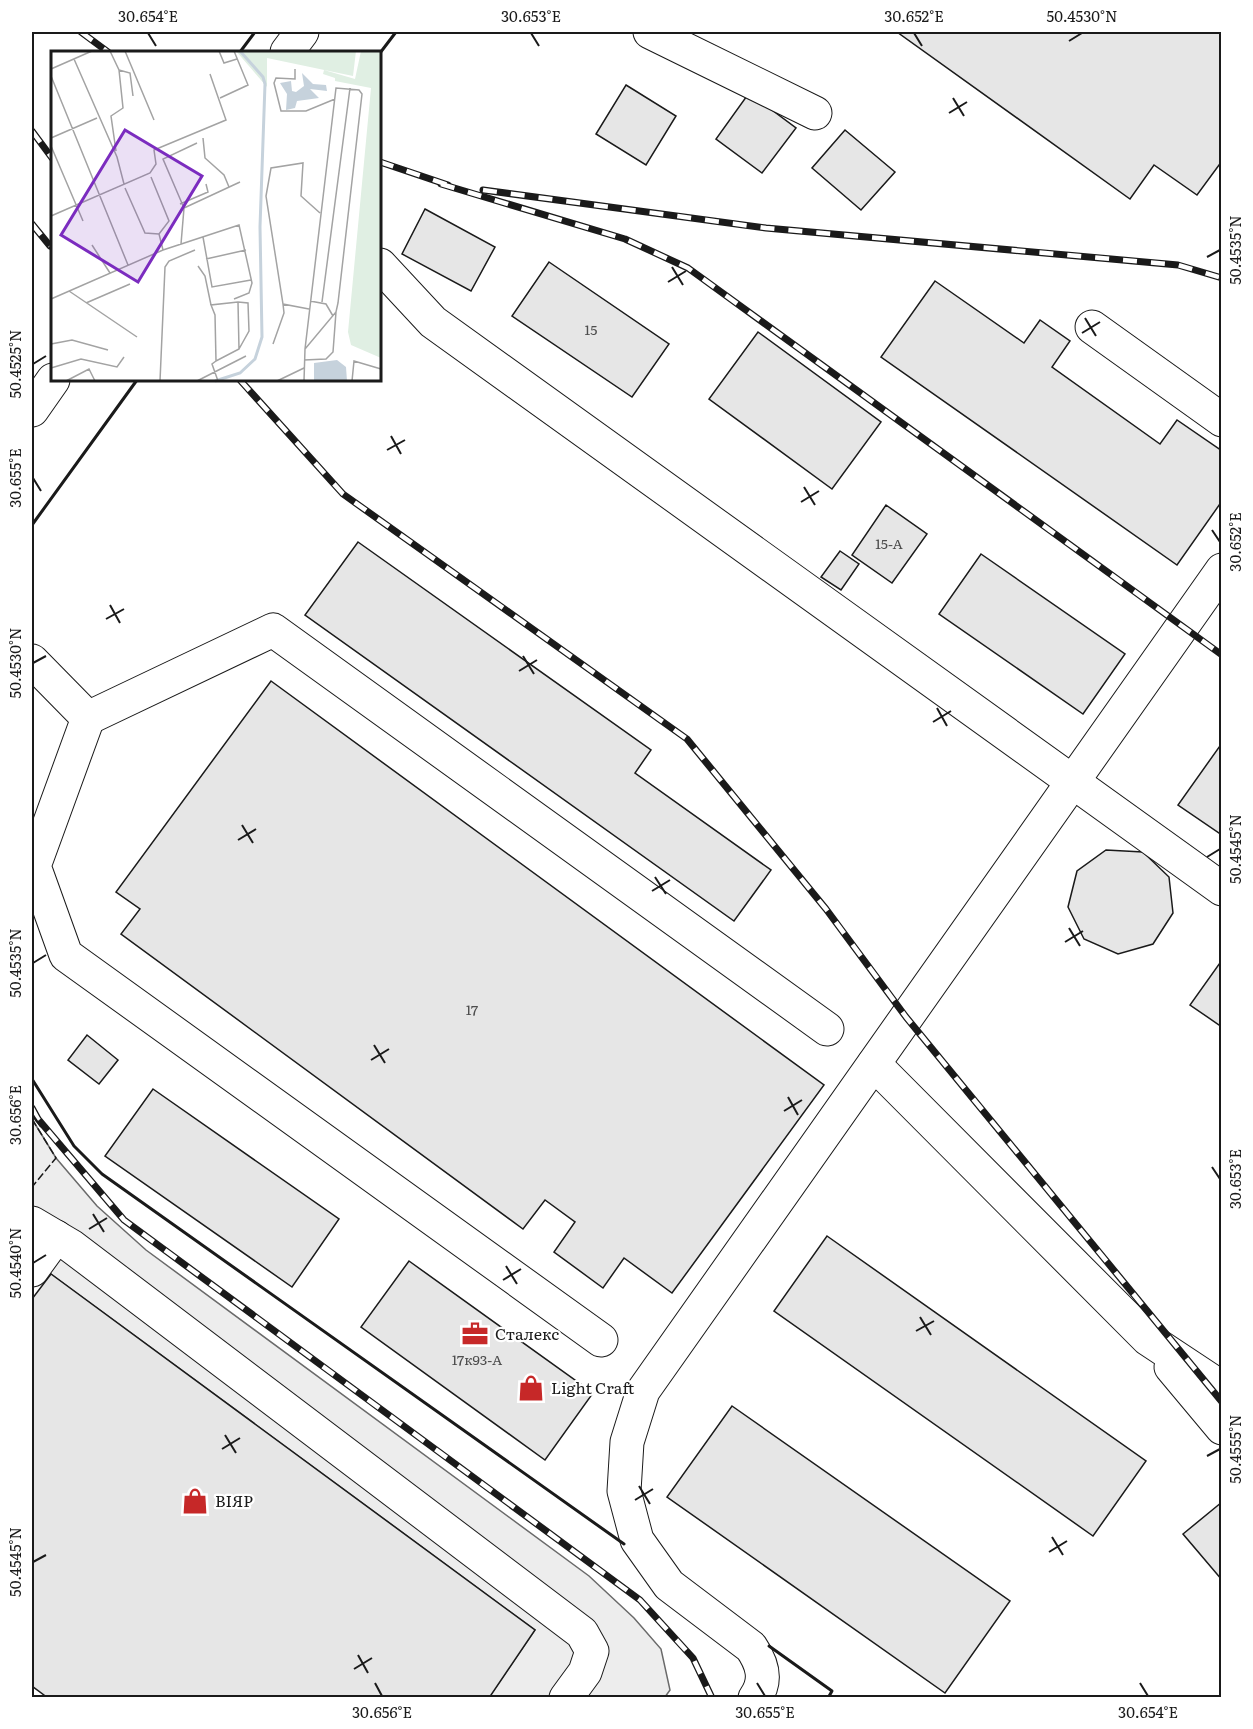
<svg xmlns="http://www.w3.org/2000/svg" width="1253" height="1729" font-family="Literata,serif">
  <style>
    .parking { fill: #ededed; stroke: #6a6a6a; stroke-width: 1.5 }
    .building { fill: #e6e6e6; stroke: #1a1a1a; stroke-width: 1.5 }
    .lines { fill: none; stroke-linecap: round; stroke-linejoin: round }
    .minor-casing { stroke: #1a1a1a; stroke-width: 35 }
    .minor { stroke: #fff; stroke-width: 33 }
    .rail-casing { stroke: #1a1a1a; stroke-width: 7 }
    .rail { stroke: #fff; stroke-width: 4.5; stroke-dasharray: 14; stroke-linecap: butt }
    .fence { stroke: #1a1a1a; stroke-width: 1.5; stroke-dasharray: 8 3; stroke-linecap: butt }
    .wall { stroke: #1a1a1a; stroke-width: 3 }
    .ticks { fill: none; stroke: #1a1a1a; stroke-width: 2 }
    .labels { text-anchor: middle; stroke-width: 4.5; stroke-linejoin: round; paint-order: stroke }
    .number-label { font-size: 14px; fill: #4d4d4d }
    .poi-label { font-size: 16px; fill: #1a1a1a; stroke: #fff; text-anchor: start }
    .inset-river { fill: none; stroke: #c6d2dc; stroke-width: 3 }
    .inset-road { fill: none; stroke: #a3a3a3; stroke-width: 1.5 }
    .view { fill: #7b2cbf; fill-opacity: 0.15; stroke: #7b2cbf; stroke-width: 3 }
    .inset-edge { fill: none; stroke: #1a1a1a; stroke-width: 3 }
    .neatline { fill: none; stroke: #1a1a1a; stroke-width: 2 }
    .ticks-label { font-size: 15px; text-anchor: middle; fill: #1a1a1a }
  </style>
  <rect width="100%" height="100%" fill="#fff"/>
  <polygon class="parking" points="32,1119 56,1158 97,1206 146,1250 589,1576 634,1618 661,1649 670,1690 665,1697 489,1697 535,1630 51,1274 32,1240"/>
  <g class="building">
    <polygon points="897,32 1222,32 1222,161 1197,195 1154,165 1130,199"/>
    <polygon points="626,85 676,116 646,165 596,134"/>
    <polygon points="749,93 796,128 762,173 716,139"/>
    <polygon points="845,130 895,172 861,210 812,168"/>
    <polygon points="425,209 495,247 471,291 402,254"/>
    <polygon points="549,262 669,344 632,397 512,316"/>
    <polygon points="935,281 1024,343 1040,320 1070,341 1052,367 1160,444 1177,420 1222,451 1222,501 1177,565 881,357"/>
    <polygon points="758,332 881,422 832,489 709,399"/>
    <polygon points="886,505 927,534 892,583 852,555"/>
    <polygon points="358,542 651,750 635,773 771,870 734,921 305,615"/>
    <polygon points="840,551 859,564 841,590 821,577"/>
    <polygon points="981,554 1125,654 1083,714 939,614"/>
    <polygon points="271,681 824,1085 672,1293 624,1258 603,1288 554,1252 575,1222 545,1200 523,1229 121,934 140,909 116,892"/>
    <polygon points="1222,743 1222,835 1178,805"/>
    <polygon points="1106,850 1143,852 1169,877 1173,913 1153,944 1118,954 1084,939 1068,907 1077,871"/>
    <polygon points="1222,960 1222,1027 1190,1005"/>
    <polygon points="87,1035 118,1060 99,1084 68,1060"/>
    <polygon points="153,1089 339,1219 292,1287 105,1156"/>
    <polygon points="827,1236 1146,1461 1093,1536 774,1311"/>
    <polygon points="409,1261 593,1393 545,1460 361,1327"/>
    <polygon points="51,1274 535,1630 489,1698 48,1698 32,1686 32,1299"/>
    <polygon points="732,1406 1010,1601 945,1693 667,1497"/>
    <polygon points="1222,1502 1222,1580 1183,1534"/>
  </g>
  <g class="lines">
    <g class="minor-casing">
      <g id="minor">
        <polyline points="650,32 815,113"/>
        <polyline points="287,52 302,32"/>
        <polyline points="380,265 433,322 1222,889"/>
        <polyline points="1092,327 1222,420"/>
        <polyline points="32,410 53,380"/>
        <polyline points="32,661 88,718 34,866 66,955 601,1340"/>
        <polyline points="88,718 273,630 827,1029"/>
        <polyline points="874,1064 1148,1339 1222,1388"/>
        <polyline points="32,1223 71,1246 582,1633 592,1651 585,1672 566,1698"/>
        <polyline points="32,1270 56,1237"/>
        <polyline points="1171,1367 1222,1428"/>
        <path d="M755,1698c13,-18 7,-35 -4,-51l-82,-62 -32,-45 -13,-49 3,-49 16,-51 579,-821"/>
      </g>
    </g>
    <use href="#minor" class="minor"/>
    <g class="rail-casing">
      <g id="rail">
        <polyline points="81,32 108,52"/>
        <polyline points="32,131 52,158"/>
        <polyline points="380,162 448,185"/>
        <polyline points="441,184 625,239 688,268 1222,655"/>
        <polyline points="483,190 766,228 1178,265 1222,278"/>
        <polyline points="32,224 50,246"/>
        <polyline points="240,380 343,494 687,739 826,909 906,1017 1222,1402"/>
        <polyline points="32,1108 38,1119 124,1220 640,1600 693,1658 712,1698"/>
      </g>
    </g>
    <use href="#rail" class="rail"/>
    <polyline class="fence" points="32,1119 56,1158 32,1187"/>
    <g class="wall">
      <polyline points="240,52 255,32"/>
      <polyline points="380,53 396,32"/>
      <polyline points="32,525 137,380"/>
      <polyline points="32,1079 74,1146 102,1174 624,1544"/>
      <polyline points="769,1646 832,1691 828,1698"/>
    </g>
  </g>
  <path class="ticks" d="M148,33l8,13M531,33l8,13M914,33l8,13M1069,41l13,-8M953,98l11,18M949,113l18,-11M1207,257l13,-7M672,267l11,18M668,282l18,-11M1085,318l11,18M1082,333l18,-11M33,364l13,-8M391,436l10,18M387,450l18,-10M33,478l8,13M804,487l11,18M801,502l18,-11M1212,530l8,12M110,605l10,18M106,619l18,-10M523,656l11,18M33,663l13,-7M519,671l18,-11M937,708l10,18M933,722l18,-11M242,825l11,18M238,840l18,-11M1207,857l13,-8M655,877l11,17M652,891l18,-11M1069,928l11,18M1065,942l18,-11M33,963l13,-8M374,1045l11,18M371,1060l18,-11M788,1097l10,18M784,1111l18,-11M33,1115l8,12M1212,1167l8,12M93,1214l11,18M89,1229l18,-11M33,1263l13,-8M506,1266l11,18M503,1280l18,-11M920,1317l11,18M916,1331l18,-10M225,1435l11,18M222,1449l18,-11M1207,1456l13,-7M639,1486l11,18M635,1500l18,-11M1052,1537l11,18M1049,1552l18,-11M33,1562l13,-7M358,1655l10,18M354,1669l18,-11M375,1683l7,13M757,1683l8,13M1140,1683l8,13"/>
  <defs>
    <g id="office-bare" transform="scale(2.07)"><path d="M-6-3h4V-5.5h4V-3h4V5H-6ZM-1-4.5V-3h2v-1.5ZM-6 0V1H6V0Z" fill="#c62828" stroke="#fff" stroke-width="2.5" paint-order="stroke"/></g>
    <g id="shop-bare" transform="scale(2.07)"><path d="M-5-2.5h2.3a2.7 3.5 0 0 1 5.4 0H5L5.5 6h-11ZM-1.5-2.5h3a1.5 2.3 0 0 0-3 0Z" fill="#c62828" stroke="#fff" stroke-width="2.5" paint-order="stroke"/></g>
  </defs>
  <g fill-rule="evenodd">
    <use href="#office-bare" x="475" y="1334"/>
    <use href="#shop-bare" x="531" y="1388"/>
    <use href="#shop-bare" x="195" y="1501"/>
  </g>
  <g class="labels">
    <g class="number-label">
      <text x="591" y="335">15</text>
      <text x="889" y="549">15-А</text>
      <text x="472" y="1015">17</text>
      <text x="477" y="1365">17к93-А</text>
    </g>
    <g class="poi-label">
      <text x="495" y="1340">Сталекс</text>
      <text x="551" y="1394">Light Craft</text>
      <text x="215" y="1507">ВІЯР</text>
    </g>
  </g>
  <g transform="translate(51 51)">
    <rect width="330" height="330" fill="#fff"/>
    <path d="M185,0h120l-3,25 -86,-18v29zM310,0h20v307l-30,-13 -3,-13 23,-244 -36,-7v-3l-12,-4 1,-4 31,9z" fill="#e0efe3"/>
    <path d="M251,22l11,11 13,1 1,6 -17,-2 9,9 -22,3 -2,7 -9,2 1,-16 -7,-11 11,-2 1,10 4,1 8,-6zM286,309l9,7 1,14h-33v-18z" fill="#c6d2dc"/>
    <path class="inset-river" d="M164,330l25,-8 15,-14 7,-22 -2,-110 5,-143 -2,-7 -23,-26"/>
    <path class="inset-road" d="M59,0l9,19 4,38 -12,8 5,35M74,0l29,69M168,0l5,12 13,-4M23,8l43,98 7,27M0,18l41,-18M244,18v10l-19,-1 -2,5 7,28h25l29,-12M68,19l11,3 3,23M0,25l77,189M169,47l28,-13 -14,-34M0,87l46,-20M152,87l2,20 19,17 5,12M0,95l32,75M100,126l18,44 -10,13 4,16M74,137l20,45 14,1M129,153l28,-12 -2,-8M133,157l56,-26M0,165l99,-43 6,-9 -2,-14 72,-30 -16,-46M152,186l9,50 39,-7M130,193l3,-36 -21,-49 34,-16M41,194l18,28M155,208l40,-9M147,215l7,10 6,29M18,240l68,46M0,248l112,-49 76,-25 13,58 -3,10 -15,6M259,250l16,3 7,12M187,251l1,47 -23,12 -1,-46 -4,-10 27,-3 10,1 1,28 -10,18M271,251l28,-214M35,252l44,-19M258,258l-26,-5 -17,-108 5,-28 32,-5 -2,33 19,17M0,293l21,-4 36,10M222,293l11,-31 -1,-9M253,309l22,-1 7,-7 3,-40M165,310l-4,3 6,17M0,317l30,-9 36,8 7,-10M15,330l23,-12 6,12M109,330l5,-114 4,-6 26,-11M146,330l49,-25M226,330l27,-13M253,330l1,-32 31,-37 2,-9 24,-209 -3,-4 -23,-2 -31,261M301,330l2,-20 27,8"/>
    <path class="view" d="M74,79l77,46 -64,106 -77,-47z"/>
    <rect width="330" height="330" class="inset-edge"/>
  </g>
  <rect width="1253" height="1729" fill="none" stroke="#ffffff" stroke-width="66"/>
  <rect x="33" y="33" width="1187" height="1663" class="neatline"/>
  <g class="ticks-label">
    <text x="148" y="22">30.654°E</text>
    <text x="531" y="22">30.653°E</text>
    <text x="914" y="22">30.652°E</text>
    <text x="1082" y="22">50.4530°N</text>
    <text transform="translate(1236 250) rotate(-90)" y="5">50.4535°N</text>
    <text transform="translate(16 364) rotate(-90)" y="5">50.4525°N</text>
    <text transform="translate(16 478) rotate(-90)" y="5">30.655°E</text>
    <text transform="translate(1236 542) rotate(-90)" y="5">30.652°E</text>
    <text transform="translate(16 663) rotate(-90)" y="5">50.4530°N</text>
    <text transform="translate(1236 849) rotate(-90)" y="5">50.4545°N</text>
    <text transform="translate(16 963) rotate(-90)" y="5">50.4535°N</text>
    <text transform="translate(16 1115) rotate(-90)" y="5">30.656°E</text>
    <text transform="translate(1236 1179) rotate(-90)" y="5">30.653°E</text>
    <text transform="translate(16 1263) rotate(-90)" y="5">50.4540°N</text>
    <text transform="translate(1236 1449) rotate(-90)" y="5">50.4555°N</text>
    <text transform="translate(16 1562) rotate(-90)" y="5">50.4545°N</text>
    <text x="382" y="1718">30.656°E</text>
    <text x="765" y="1718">30.655°E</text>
    <text x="1148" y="1718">30.654°E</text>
  </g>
</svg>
